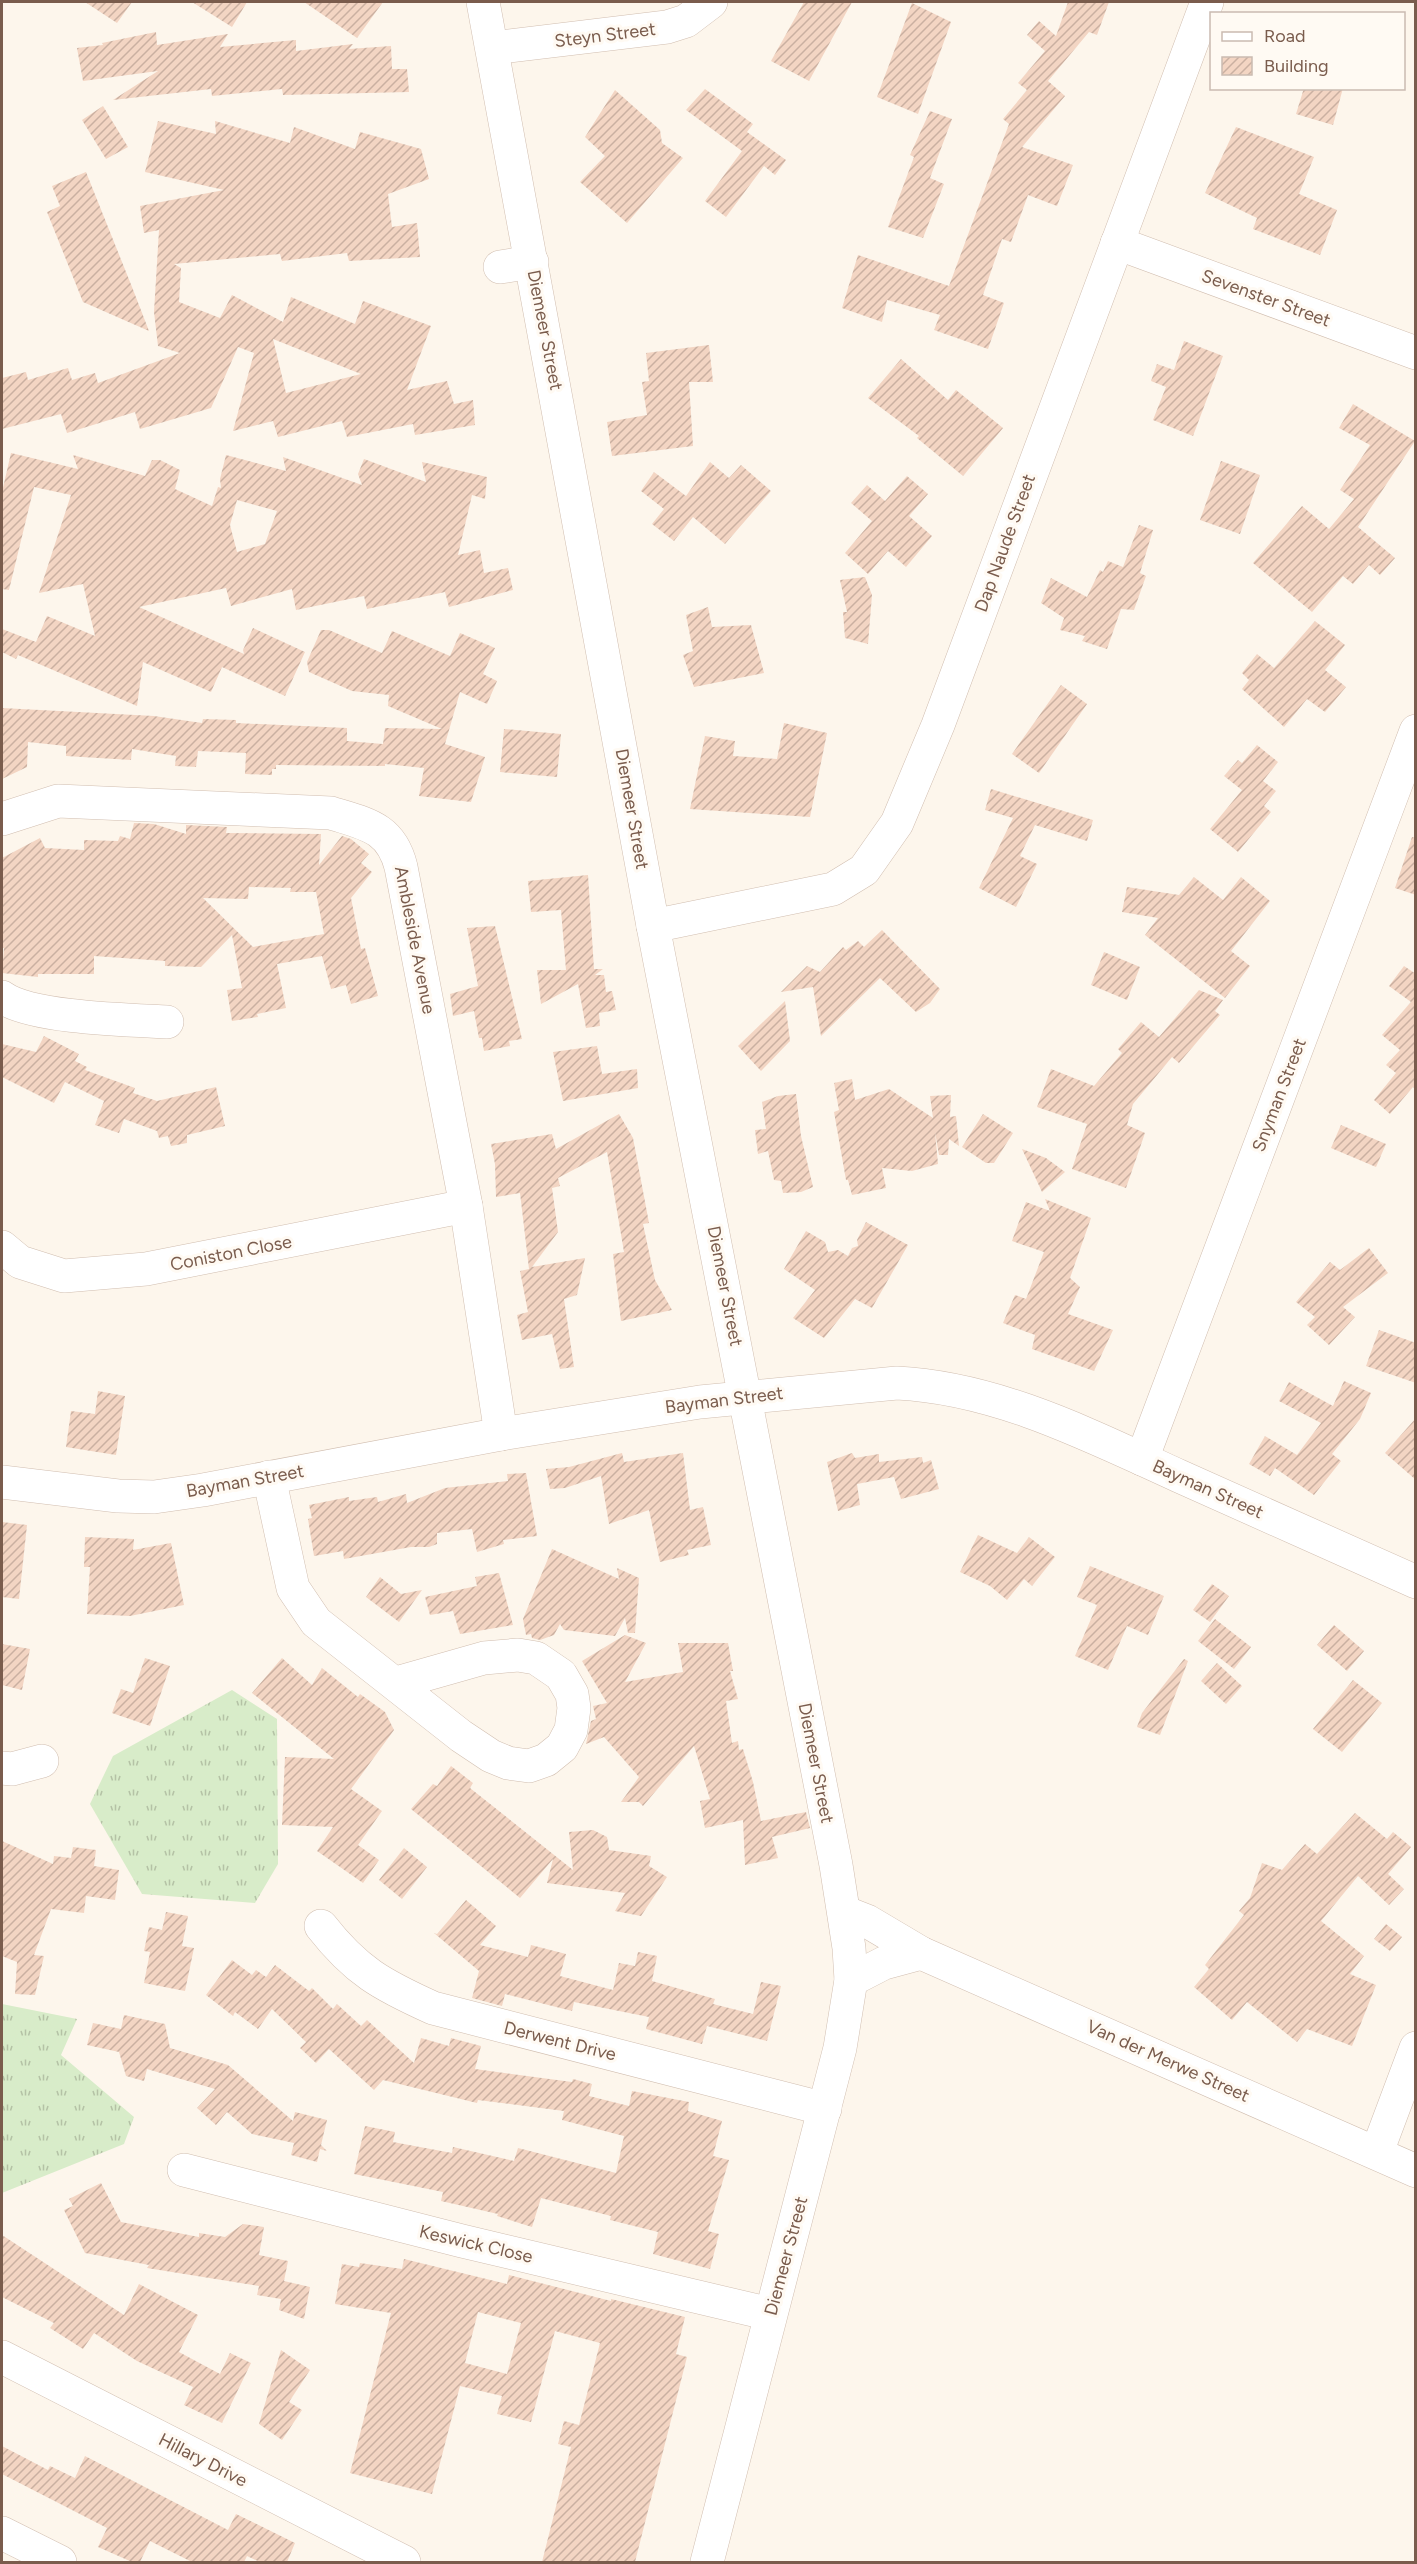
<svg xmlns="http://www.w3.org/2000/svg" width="1417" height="2564" font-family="Figtree,sans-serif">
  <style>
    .grass { fill: url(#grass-tufts) }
    .building { fill: url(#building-hatch); fill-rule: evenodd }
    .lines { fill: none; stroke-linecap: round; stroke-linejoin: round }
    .minor-casing { stroke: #d1beb0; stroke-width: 34 }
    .minor { stroke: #fff; stroke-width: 33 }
    .labels { text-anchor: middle; stroke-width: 6; stroke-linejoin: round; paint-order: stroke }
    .street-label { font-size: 18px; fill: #7a5c4d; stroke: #fffaf3 }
  </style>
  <defs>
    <pattern id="grass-tufts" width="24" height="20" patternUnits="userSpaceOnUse" patternTransform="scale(1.5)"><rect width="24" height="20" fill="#d8ecc9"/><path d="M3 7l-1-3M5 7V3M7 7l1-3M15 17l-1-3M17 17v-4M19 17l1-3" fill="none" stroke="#b4c2a5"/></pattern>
    <pattern id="building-hatch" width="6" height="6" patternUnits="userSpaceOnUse" patternTransform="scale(1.5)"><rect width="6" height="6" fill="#f3d5c3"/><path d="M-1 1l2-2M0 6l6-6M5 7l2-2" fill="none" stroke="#cab0a1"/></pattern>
  </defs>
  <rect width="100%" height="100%" fill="#fdf6ec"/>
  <g class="grass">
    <polygon points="232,1690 277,1719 278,1864 255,1903 142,1894 90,1804 113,1756"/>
    <polygon points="2,2004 77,2019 61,2055 134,2117 124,2144 2,2193"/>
  </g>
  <g class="building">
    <polygon points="85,2 132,2 117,23"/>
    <polygon points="192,2 247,2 232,27"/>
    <polygon points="304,2 383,2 357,38"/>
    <polygon points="804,2 852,2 809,81 771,61"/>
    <polygon points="1068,2 1109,2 1097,35 1089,32 1048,81 1065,96 1022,147 1073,165 1057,206 1028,195 1011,242 1002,239 983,295 1004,303 988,349 934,330 940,315 887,300 882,322 842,308 858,255 949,286 1009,124 1003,119 1027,90 1018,83 1045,51 1027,35 1039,21 1056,36"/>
    <polygon points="912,3 951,22 918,114 877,97"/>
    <polygon points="156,32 157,45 228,34 220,47 296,40 296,51 353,44 349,49 391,46 392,69 407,69 409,92 283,95 282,89 212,96 211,89 113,100 158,71 83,81 77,48 103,45 102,43"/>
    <polygon points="1304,88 1343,88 1333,125 1296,114"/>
    <polygon points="705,89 753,124 747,132 786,160 775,175 764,166 726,217 705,201 742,151 686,110"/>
    <polygon points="615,90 660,130 662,143 683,158 627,223 580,182 605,156 585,137"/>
    <polygon points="103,106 128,147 106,159 82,120"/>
    <polygon points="930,111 952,119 930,178 944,184 923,238 888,227 914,157 910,155"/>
    <path d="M158,121l58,13 -1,-13 75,22 4,-16 61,22 5,-17 61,17 8,30 -41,15 4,33 25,-4 3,34 -71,4 -2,-8 -65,8 -2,-7 -106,10 7,4 -2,34 41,16 12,-23 51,27 8,-25 64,27 8,-23 68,25 -24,64 40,-9 7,23 19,-4 2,25 -60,10 -2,-11 -66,13 -5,-16 -64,16 -5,-16 -40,10 21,-78 -16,-6 -27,61 -71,21 -5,-17 -68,21 -6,-19 -59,15v-51l24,-6 2,8 40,-12 4,12 23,-7 3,10 82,-30 -22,-7 -4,-34 5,-82 -15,3 -4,-27 84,-16 -79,-18zM273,339l88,35 -75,19z"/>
    <polygon points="1236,127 1314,157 1299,194 1337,210 1320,255 1253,229 1257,218 1205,193"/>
    <polygon points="86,172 132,287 149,331 83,302 47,212 60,206 52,186"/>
    <polygon points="1184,341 1223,356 1193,436 1153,420 1166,387 1151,381 1157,364 1174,370"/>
    <polygon points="709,345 713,382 689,382 693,446 612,456 607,422 647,415 642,382 649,381 646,353"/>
    <polygon points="901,359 948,400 956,390 1003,428 963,476 917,438 919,436 868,398"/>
    <polygon points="1353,404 1415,441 1358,527 1395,558 1380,575 1369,565 1353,584 1343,576 1312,612 1253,563 1302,506 1329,529 1354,499 1340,490 1370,445 1339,428"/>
    <path d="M11,453l67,16 -5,-14 72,21 7,-16h8l20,10 -5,19 37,17 6,-19 3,1 -1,-9 6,-24 60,16 -3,-14 79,28 -4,-11 6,-15 62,23 -4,-20 65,15 -2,22 -13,-4 -14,60 22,-5 4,23 24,-5 5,22 -64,17 -4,-15 -78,17 -3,-13 -68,14 -4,-21 -61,17 -5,-18 -87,19 105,47 -1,-4 10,-22 52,24 -20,44 -63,-29 -11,25 -68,-30 -6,44 -119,-51 -2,4 -14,-7v-23l34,13 11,-26 48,20 -12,-52 -44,9 32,-98 -37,-8 -25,103 -7,-1v-97zM237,500l40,11 -12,33 -28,8 -7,-27z"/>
    <polygon points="1221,461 1260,475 1240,534 1200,520"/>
    <polygon points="710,462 729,478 741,465 771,491 725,544 693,517 674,541 652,524 664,509 641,491 654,472 686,496"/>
    <polygon points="907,476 928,494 909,516 932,536 906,567 888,551 868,574 845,553 872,521 851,503 867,485 885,501"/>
    <polygon points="1139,525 1153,530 1140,573 1146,576 1134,610 1121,609 1107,649 1082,641 1085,636 1060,630 1064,618 1041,603 1051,578 1087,597 1100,570 1103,572 1108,561 1123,567"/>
    <polygon points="865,577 872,595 868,644 845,638 843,612 847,612 840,580"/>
    <polygon points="708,607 712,627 751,625 764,673 694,687 683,655 693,651 686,615"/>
    <polygon points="1315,621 1345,645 1325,670 1346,687 1325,712 1307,699 1284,727 1242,689 1249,680 1242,673 1257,654 1274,668"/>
    <polygon points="321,630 329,630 382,653 392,631 450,656 460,633 495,648 483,674 497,681 487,704 460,692 445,744 485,757 471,802 419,796 424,768 385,764 385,766 276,765 276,769 272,769 272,775 245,774 246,753 198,751 196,767 175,766 176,756 132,749 131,760 66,756 66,746 28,742 27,767 2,779 2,708 154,716 202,723 203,719 236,720 236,723 347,728 347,741 383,744 385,728 442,729 388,706 389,695 352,691 309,672 307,662"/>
    <polygon points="1061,685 1087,704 1039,773 1012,754"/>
    <polygon points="784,723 827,733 810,817 690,809 705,736 735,741 733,756 777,759"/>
    <polygon points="504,729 561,734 557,777 500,772"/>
    <polygon points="1257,745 1278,762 1263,781 1276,791 1264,806 1271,812 1238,852 1210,829 1242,790 1224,776 1238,760 1242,763"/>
    <polygon points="991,789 1093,820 1087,841 1035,825 1020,856 1037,864 1016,907 979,888 1013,818 985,810"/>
    <path d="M134,823l20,1 32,10v-9l41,2 -1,6 95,1 -2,31 23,-29 9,3 18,15 -8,9 11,9 -21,26 10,51 4,-1 13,48 -27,8 -5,-19 -15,4 -9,-33 -45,8 9,44 -29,6 1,3 -26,4 -5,-31 15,-2 -10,-53 -31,32 -36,-1v-5l-71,-5v18h-56v3l-36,-4 2,-25h-2v-90l38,-20 5,10 39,2v-10l34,1 2,-5 10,3zM249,887l42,1 -1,4h26l8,42 -71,13 -50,-49 45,1z"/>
    <polygon points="1412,837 1416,838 1416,895 1395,888"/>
    <polygon points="588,875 594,969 603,969 595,975 604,975 606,992 612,991 616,1010 599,1013 600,1026 586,1028 578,984 541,1004 537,970 566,970 561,910 531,912 528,881"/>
    <polygon points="1194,877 1223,900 1241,877 1270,901 1231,951 1250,966 1225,998 1145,935 1158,918 1122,912 1127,887 1179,895"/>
    <polygon points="495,926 522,1039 509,1041 510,1046 484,1051 482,1038 479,1038 474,1011 453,1016 450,994 478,986 467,928"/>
    <polygon points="882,930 940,989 930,1003 916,1012 880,978 821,1036 813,987 781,992 807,966 820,972 843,947 846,950 858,941 864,947"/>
    <polygon points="1104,952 1140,967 1127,1000 1091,985"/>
    <polygon points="1404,966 1416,974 1416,1090 1413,1087 1390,1114 1374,1100 1396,1073 1386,1065 1400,1050 1382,1035 1411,1002 1389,986"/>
    <polygon points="1199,990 1223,1000 1215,1011 1220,1015 1179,1063 1172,1057 1133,1104 1127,1125 1145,1133 1126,1188 1072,1169 1087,1124 1037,1107 1051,1069 1094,1086 1122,1053 1118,1049 1141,1022 1159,1037"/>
    <polygon points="785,1001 790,1041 761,1071 738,1046"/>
    <polygon points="44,1036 79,1054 75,1061 87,1067 85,1070 135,1088 133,1093 157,1101 216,1087 225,1126 187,1135 187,1143 171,1146 168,1136 159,1138 157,1131 124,1119 119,1133 95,1125 104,1101 65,1082 54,1103 2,1077 2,1044 36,1052"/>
    <polygon points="597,1046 602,1074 637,1069 638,1088 563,1101 553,1052"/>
    <polygon points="852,1079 855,1100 889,1089 933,1118 930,1096 951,1095 950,1117 956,1116 959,1146 949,1139 948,1155 939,1155 935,1132 938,1164 912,1171 882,1168 886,1188 852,1195 848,1180 846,1180 834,1112 839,1110 834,1083"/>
    <polygon points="796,1094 801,1136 813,1187 801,1192 783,1193 781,1181 774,1180 768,1151 758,1154 755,1130 766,1129 762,1102 778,1096"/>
    <polygon points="619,1114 633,1138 649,1223 643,1224 655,1280 672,1310 621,1321 613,1254 624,1252 607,1152 558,1178 560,1186 552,1188 558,1232 532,1267 585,1258 577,1295 564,1299 574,1367 560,1369 552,1334 522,1340 517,1315 528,1312 520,1271 529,1269 520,1193 496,1197 495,1164 491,1144 552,1134 556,1149"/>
    <polygon points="983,1114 1013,1133 994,1163 986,1163 962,1147"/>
    <polygon points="1341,1125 1386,1144 1376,1167 1331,1148"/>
    <polygon points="1022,1149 1046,1158 1065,1172 1042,1192"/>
    <polygon points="1045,1199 1091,1218 1070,1278 1080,1287 1068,1314 1113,1330 1094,1371 1032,1349 1035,1335 1003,1323 1015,1295 1026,1299 1044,1252 1012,1241 1026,1202 1050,1211"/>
    <polygon points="866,1222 908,1245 872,1308 855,1299 824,1338 793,1318 815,1290 784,1269 806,1231 825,1242 828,1252 838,1250 848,1256 852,1248 858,1246 857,1240"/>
    <polygon points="1369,1248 1388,1273 1343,1307 1355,1317 1329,1345 1307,1325 1315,1317 1296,1302 1330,1262 1340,1270"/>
    <polygon points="1379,1330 1416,1343 1416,1383 1366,1366"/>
    <polygon points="1344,1381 1371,1393 1360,1419 1332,1454 1341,1461 1314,1495 1275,1468 1270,1476 1249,1464 1265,1436 1297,1455 1321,1423 1279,1401 1289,1382 1333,1406"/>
    <polygon points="98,1391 125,1396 116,1455 66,1447 71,1411 95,1414"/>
    <polygon points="1416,1418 1416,1480 1385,1453"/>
    <polygon points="622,1453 624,1462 683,1453 690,1510 703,1507 711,1545 687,1550 689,1555 660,1562 649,1510 609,1524 601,1476 565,1488 550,1489 546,1469 569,1467"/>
    <polygon points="852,1453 855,1458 879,1454 879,1462 922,1457 923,1463 931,1460 939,1489 901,1499 894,1477 857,1484 860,1505 838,1511 827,1462"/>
    <polygon points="526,1473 537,1536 503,1540 504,1544 477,1552 472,1529 437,1533 437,1544 429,1547 411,1547 344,1559 343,1551 314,1556 308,1519 312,1518 309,1505 349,1497 349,1501 377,1497 378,1502 406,1494 407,1503 445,1488 508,1481 507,1474"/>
    <polygon points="2,1522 27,1525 19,1599 2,1597"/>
    <polygon points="978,1535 1017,1553 1029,1537 1055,1557 1032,1586 1024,1579 1007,1600 990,1586 960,1572"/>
    <polygon points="85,1537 134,1539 133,1550 171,1543 184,1605 130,1616 87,1614 90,1567 84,1567"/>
    <polygon points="552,1549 619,1579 617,1568 639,1578 635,1633 628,1633 625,1618 615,1636 564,1630 560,1624 554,1635 540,1640 532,1638 531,1634 526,1635 523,1619"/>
    <polygon points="1090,1566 1164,1596 1148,1635 1127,1626 1108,1670 1075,1656 1097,1605 1077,1597"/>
    <polygon points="499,1573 513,1625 460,1634 453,1611 430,1615 425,1597 477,1586 475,1577"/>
    <polygon points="380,1577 401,1594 422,1590 399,1622 366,1597"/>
    <polygon points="1212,1584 1229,1596 1210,1622 1193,1610"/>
    <polygon points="1215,1619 1251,1647 1234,1669 1198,1641"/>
    <polygon points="1334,1625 1364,1651 1347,1671 1317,1645"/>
    <polygon points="625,1635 646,1643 625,1682 683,1672 678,1643 728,1643 733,1671 730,1671 738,1699 726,1701 732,1743 738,1741 739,1750 743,1749 753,1782 761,1821 806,1812 810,1828 772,1837 778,1858 745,1865 743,1820 705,1828 700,1801 710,1799 694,1746 643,1806 639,1802 621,1802 639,1777 604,1737 586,1744 591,1721 596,1719 593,1706 607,1703 582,1661"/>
    <polygon points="2,1644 30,1649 22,1690 2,1685"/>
    <polygon points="145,1658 170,1666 150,1726 112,1713 121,1689 133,1693"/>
    <polygon points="282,1658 312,1685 322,1668 358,1697 360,1694 385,1712 394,1730 351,1789 382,1811 358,1845 379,1860 363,1883 317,1851 333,1827 282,1825 285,1757 334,1759 252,1693"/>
    <polygon points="1184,1659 1188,1661 1160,1735 1137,1727 1142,1713"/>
    <polygon points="1217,1663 1242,1686 1226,1704 1201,1681"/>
    <polygon points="1353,1680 1382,1703 1342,1752 1313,1729"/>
    <polygon points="451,1766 473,1783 470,1788 573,1870 569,1832 593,1830 607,1837 609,1850 651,1856 649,1866 667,1877 641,1916 615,1911 625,1893 547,1883 553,1859 520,1898 411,1809 433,1784 437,1786"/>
    <polygon points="1355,1813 1387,1839 1393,1832 1411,1847 1388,1874 1404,1889 1389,1905 1358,1876 1321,1921 1364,1956 1350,1974 1376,1985 1352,2046 1307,2029 1297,2042 1247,2002 1232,2020 1194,1987 1209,1969 1205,1965 1244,1915 1239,1911 1250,1898 1262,1863 1282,1870 1305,1844 1317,1854"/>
    <polygon points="2,1841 53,1864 54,1856 71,1858 73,1847 96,1850 94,1866 119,1870 115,1900 86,1896 84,1913 51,1909 34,1955 44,1956 35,1995 15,1994 17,1962 2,1956"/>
    <polygon points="404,1848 427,1867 402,1899 379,1880"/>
    <polygon points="466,1900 496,1926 480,1945 528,1957 531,1945 566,1954 560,1976 613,1990 619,1963 635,1966 638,1952 657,1956 652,1981 715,1999 713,2004 753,2014 761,1982 781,1986 767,2041 707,2026 702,2044 646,2029 649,2017 574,2002 572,2011 505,1994 502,2006 472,1998 479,1971 434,1933 437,1934"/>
    <polygon points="166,1912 188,1916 182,1946 194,1948 185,1991 144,1983 150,1952 144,1951 149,1927 162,1930"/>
    <polygon points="1386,1924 1402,1937 1390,1951 1374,1939"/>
    <polygon points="232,1960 252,1975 256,1970 266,1977 275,1965 309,1991 312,1988 333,2009 337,2004 361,2026 367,2020 414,2063 421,2038 449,2046 451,2038 481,2046 475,2069 572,2082 573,2079 592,2084 589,2096 629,2106 632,2091 689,2102 688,2111 722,2121 713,2156 729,2160 708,2231 719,2234 710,2269 653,2254 658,2232 610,2220 611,2216 541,2198 532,2227 497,2216 498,2214 441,2201 443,2192 354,2174 365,2126 395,2132 393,2142 452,2153 453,2147 514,2161 518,2148 616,2173 624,2136 562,2120 564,2111 478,2100 477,2103 383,2080 374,2090 329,2049 316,2063 300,2048 306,2042 272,2009 258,2029 235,2012 233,2016 206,1995"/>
    <polygon points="124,2015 165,2024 170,2048 228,2065 293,2121 295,2112 327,2120 321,2145 327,2151 320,2149 317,2162 291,2155 294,2143 252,2134 227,2112 216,2125 197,2108 215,2089 147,2069 144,2081 126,2076 119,2052 87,2045 93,2023 121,2029"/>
    <polygon points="101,2183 121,2222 199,2237 199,2233 225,2237 243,2224 264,2227 259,2255 288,2261 284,2281 310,2287 304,2319 279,2310 281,2299 257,2295 259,2286 147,2268 149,2265 85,2253 64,2210 73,2206 69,2199"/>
    <polygon points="2,2235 124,2315 139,2284 198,2315 179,2352 220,2374 230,2353 251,2363 222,2423 184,2405 193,2387 137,2361 94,2333 83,2349 50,2328 54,2323 2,2297"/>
    <path d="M404,2259l103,25 2,-9 102,26v-2l74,18 -9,37 11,3 -52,205h-93l29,-115 -13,-3 6,-23 15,4 21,-82 -45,-12 -24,91 -34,-8 5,-18 -42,-10 -28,108 -82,-21 41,-160 -56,-9 7,-40 17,3 1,-4 42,6zM478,2312l43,11 -14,51 -42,-11z"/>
    <polygon points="281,2350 310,2370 289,2402 302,2410 282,2440 259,2424"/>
    <polygon points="2,2446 48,2470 50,2466 75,2478 85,2456 228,2530 236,2514 295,2543 287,2562 260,2562 247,2556 244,2562 192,2562 150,2541 140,2562 132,2562 98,2547 107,2528 2,2474"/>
  </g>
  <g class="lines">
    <g class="minor-casing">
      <g id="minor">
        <polyline points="483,2 653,926 836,1865 849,1948 851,1980 840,2048 707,2562"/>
        <polyline points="492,48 667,27 686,21 711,2"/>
        <polyline points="1117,243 1416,353"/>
        <polyline points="500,267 532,262"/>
        <path d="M2,819l56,-18 273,12c35,11 60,14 70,54l65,339 35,228"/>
        <polyline points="653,926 833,889 864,870 897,823 938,725 1207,2"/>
        <path d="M2,997c29,21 127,23 165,25"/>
        <polyline points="2,1247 20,1262 64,1276 146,1269 466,1206"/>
        <polyline points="1142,1459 1416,731"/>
        <polyline points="269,1477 293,1588 316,1622 461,1736 491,1756 508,1763 529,1766 546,1760 562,1747 571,1730 574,1708 572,1694 561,1675 536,1658 518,1655 484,1658 396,1683"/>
        <path d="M2,1482l116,14 36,1 49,-7 298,-56 199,-32 197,-19c100,5 192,52 282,93 79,35 158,71 237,106"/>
        <polyline points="2,1768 12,1769 42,1761"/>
        <polyline points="844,1912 867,1921 921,1953 1416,2171"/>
        <path d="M321,1926c35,45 61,59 112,82l392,101"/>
        <polyline points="851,1980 884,1963 921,1953"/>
        <polyline points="1377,2152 1416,2048"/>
        <polyline points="184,2170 462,2241 770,2314"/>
        <polyline points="2,2357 404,2562"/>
        <polyline points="2,2533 60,2562"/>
      </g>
    </g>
    <use href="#minor" class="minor"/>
  </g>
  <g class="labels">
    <g class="street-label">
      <text transform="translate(605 35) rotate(-7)" y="6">Steyn Street</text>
      <text transform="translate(1266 298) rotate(20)" y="6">Sevenster Street</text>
      <text transform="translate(545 330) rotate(79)" y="6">Diemeer Street</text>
      <text transform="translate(1005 543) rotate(-70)" y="6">Dap Naude Street</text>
      <text transform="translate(632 809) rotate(80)" y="6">Diemeer Street</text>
      <text transform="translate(415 940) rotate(79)" y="6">Ambleside Avenue</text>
      <text transform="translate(1279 1095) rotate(-69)" y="6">Snyman Street</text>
      <text transform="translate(231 1253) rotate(-11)" y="6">Coniston Close</text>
      <text transform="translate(725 1286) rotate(79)" y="6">Diemeer Street</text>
      <text transform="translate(724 1400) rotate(-7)" y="6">Bayman Street</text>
      <text transform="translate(245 1481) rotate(-10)" y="6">Bayman Street</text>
      <text transform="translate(1208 1489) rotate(24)" y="6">Bayman Street</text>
      <text transform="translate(816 1763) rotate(79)" y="6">Diemeer Street</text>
      <text transform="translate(560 2041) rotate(14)" y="6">Derwent Drive</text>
      <text transform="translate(1168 2061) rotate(24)" y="6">Van der Merwe Street</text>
      <text transform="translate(476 2244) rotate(13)" y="6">Keswick Close</text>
      <text transform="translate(786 2256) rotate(-75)" y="6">Diemeer Street</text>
      <text transform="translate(203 2460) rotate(27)" y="6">Hillary Drive</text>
    </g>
  </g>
  <rect width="1417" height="2564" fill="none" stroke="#7a5c4d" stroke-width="6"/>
  <rect x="1210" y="12" width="195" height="78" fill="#fffaf3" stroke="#cabbb1" stroke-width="1.5"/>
  <rect x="1222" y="32" width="30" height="9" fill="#ffffff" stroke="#cabbb1" stroke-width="1.5"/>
  <text x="1264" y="42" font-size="18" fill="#7a5c4d">Road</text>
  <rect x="1222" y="57" width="30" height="18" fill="url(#building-hatch)" stroke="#cabbb1" stroke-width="1.5"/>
  <text x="1264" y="72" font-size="18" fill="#7a5c4d">Building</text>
</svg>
